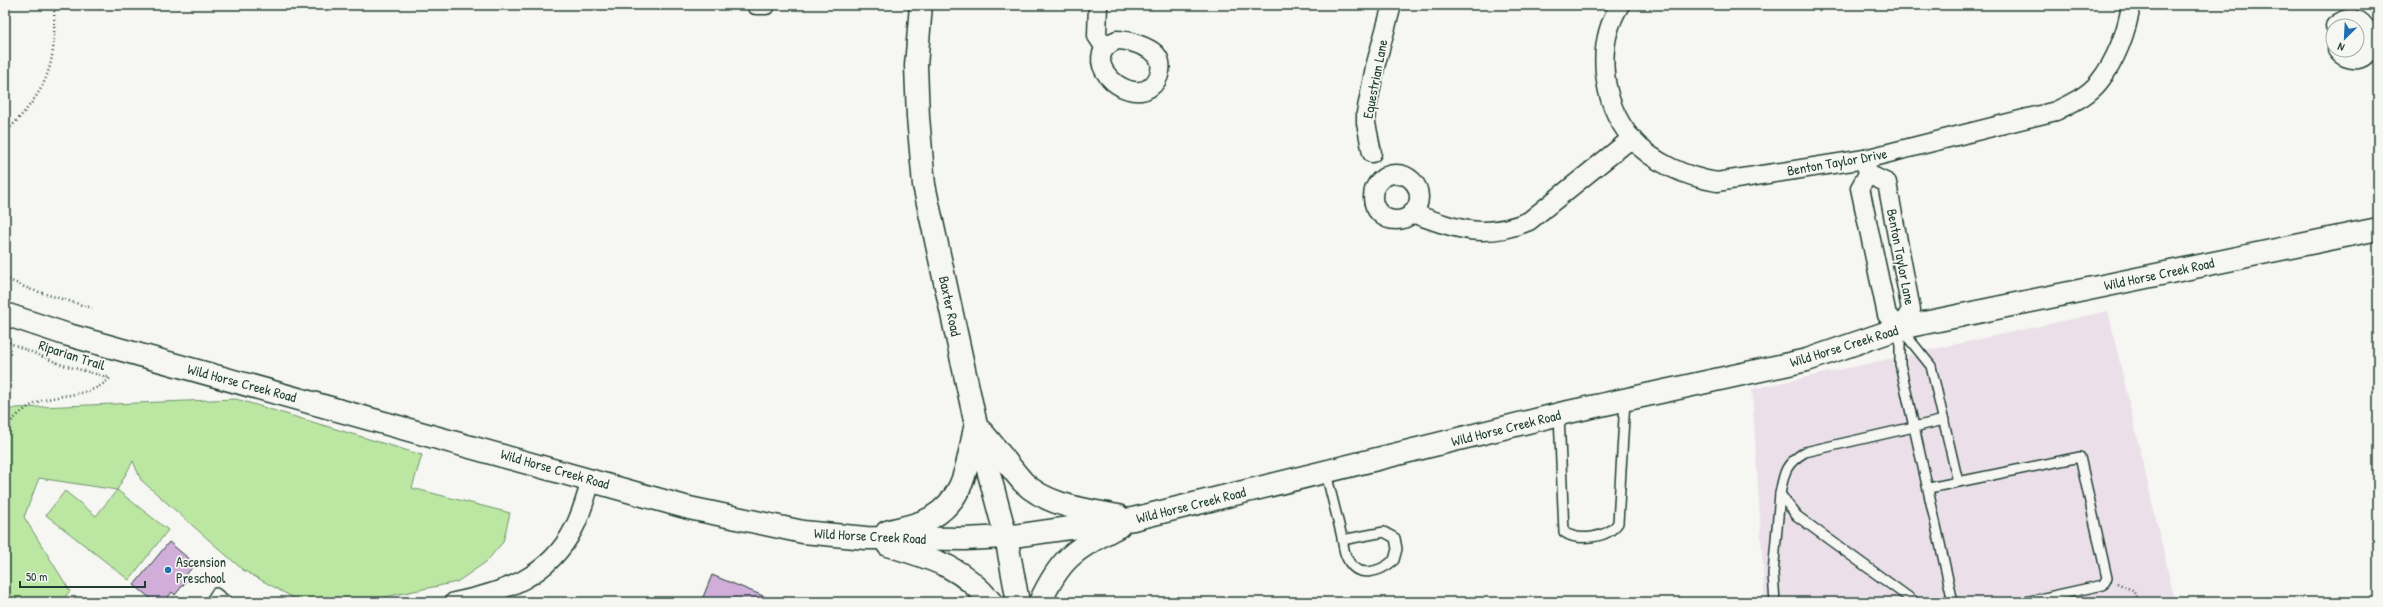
<svg xmlns="http://www.w3.org/2000/svg" width="2383" height="607" font-family="'Patrick Hand',sans-serif">
  <style>
    .built { fill: #ebe0ea }
    .green { fill: #bce7a3; stroke: #6e926c }
    .building { fill: #d0aed9; stroke: #1f3d34 }
    .lines { fill: none; stroke-linecap: round; stroke-linejoin: round }
    .lane-casing { stroke: #1f3d34; stroke-width: 12 }
    .street-casing { stroke: #1f3d34; stroke-width: 21 }
    .secondary-casing { stroke: #1f3d34; stroke-width: 25 }
    .path { stroke: #1f3d34; stroke-width: 2.5; stroke-dasharray: 1 3; stroke-linecap: butt }
    .lane { stroke: #f6f6f2; stroke-width: 9 }
    .street { stroke: #f6f6f2; stroke-width: 18 }
    .secondary { stroke: #f6f6f2; stroke-width: 22 }
    .poi-dot { fill: #1f6fb2; stroke: #f6f6f2; stroke-width: 1.5 }
    .labels { text-anchor: middle; stroke-width: 3.5; stroke-linejoin: round; paint-order: stroke }
    .street-label { font-size: 14px; fill: #1f3d34; stroke: #f6f6f2 }
    .poi-label { font-size: 14px; fill: #1f3d34; stroke: #f6f6f2; text-anchor: start }
  </style>
  <rect width="100%" height="100%" fill="#f6f6f2"/>
  <filter id="ink" filterUnits="userSpaceOnUse"><feTurbulence type="fractalNoise" baseFrequency=".025" numOctaves="2"/><feDisplacementMap in="SourceGraphic" scale="8" xChannelSelector="R" yChannelSelector="G"/><feConvolveMatrix kernelMatrix="1 2 1 2 8 2 1 2 1" color-interpolation-filters="sRGB"/></filter>
  <g filter="url(#ink)">
    <polygon class="built" points="2108,311 2175,602 1765,602 1752,389"/>
    <polygon class="green" points="236,399 422,455 412,488 510,513 503,542 486,562 457,582 361,602 301,602 243,570 141,480 133,461 117,490 168,530 129,580 46,515 65,491 96,516 117,490 39,478 24,517 70,591 61,602 5,602 5,412 15,408"/>
    <g class="building">
      <polygon points="169,542 195,564 185,576 188,579 175,595 172,592 164,602 155,602 134,585"/>
      <polygon points="712,575 778,602 701,602"/>
    </g>
    <g class="lines">
      <g class="lane-casing">
        <g id="lane">
          <polyline points="1900,329 1900,364 1953,602"/>
          <polyline points="1901,329 1931,366 1958,482 2080,457 2107,578 2103,585 2025,602"/>
          <path d="M1559,415l5,117c14,10 44,6 54,-9l7,-123"/>
          <path d="M1326,473c5,20 10,40 15,60 2,8 2,18 6,25 10,22 33,14 47,2l3,-11 -2,-11 -11,-6 -42,8"/>
          <polyline points="1929,488 1958,482"/>
          <polyline points="210,602 216,593 228,602"/>
          <polyline points="1775,602 1773,574 1780,494"/>
          <path d="M1915,602l-118,-86 -17,-22c4,-22 5,-30 25,-42l139,-32"/>
        </g>
      </g>
      <g class="street-casing">
        <g id="street">
          <polyline points="756,5 766,5"/>
          <polyline points="1098,5 1097,36 1105,48"/>
          <path d="M1620,5c-25,40 -19,97 12,134 21,24 55,38 85,43l148,-23 191,-48c15,-8 32,-15 43,-29 17,-21 28,-51 32,-77"/>
          <path d="M2335,26c30,-26 48,27 23,33 -8,1 -16,-2 -21,-9"/>
          <path d="M1117,40c11,0 26,5 35,11 14,9 9,29 -3,37 -25,16 -73,-31 -32,-48z"/>
          <polyline points="1372,153 1366,123 1366,113 1375,67 1392,5"/>
          <polyline points="1865,159 1868,174 1860,188 1887,315 1900,328 1911,310 1887,183 1868,174"/>
          <circle cx="1396" cy="197" r="23"/>
          <path d="M1412,213c44,16 72,27 117,8l103,-83"/>
          <path d="M454,602c51,-10 95,-25 120,-74 8,-15 12,-33 18,-49"/>
        </g>
      </g>
      <g class="secondary-casing">
        <g id="secondary">
          <polyline points="921,5 916,66 918,117 924,185 976,425 1006,537 1018,602"/>
          <polyline points="5,314 65,334 689,508 803,532 866,538 965,539 1006,537 1133,519 1564,413 1807,360 1900,328 2378,229"/>
          <path d="M982,432c14,16 27,34 41,50 24,24 64,28 95,34"/>
          <path d="M887,532c13,-4 32,-7 44,-14 35,-20 36,-55 44,-90"/>
          <path d="M888,545c44,14 72,20 103,57"/>
          <path d="M1040,602c22,-47 35,-52 79,-76"/>
        </g>
      </g>
      <g class="path">
        <path d="M5,133c44,-45 51,-65 49,-128"/>
        <polyline points="5,278 29,289 92,308"/>
        <path d="M5,341l55,23 50,14c-20,21 -52,14 -76,26 -11,5 -21,15 -29,24"/>
        <polyline points="2117,583 2132,590 2141,602"/>
      </g>
      <use href="#lane" class="lane"/>
      <use href="#street" class="street"/>
      <use href="#secondary" class="secondary"/>
    </g>
  </g>
  <circle class="poi-dot" cx="168" cy="570" r="4"/>
  <g class="labels">
    <g class="street-label">
      <text transform="translate(1375 79) rotate(-79)" y="5">Equestrian Lane</text>
      <text transform="translate(1837 162) rotate(-10)" y="5">Benton Taylor Drive</text>
      <text transform="translate(1901 257) rotate(79)" y="5">Benton Taylor Lane</text>
      <text transform="translate(2159 274) rotate(-12)" y="5">Wild Horse Creek Road</text>
      <text transform="translate(950 306) rotate(78)" y="5">Baxter Road</text>
      <text transform="translate(1844 346) rotate(-17)" y="5">Wild Horse Creek Road</text>
      <text transform="translate(72 355) rotate(18)" y="5">Riparian Trail</text>
      <text transform="translate(242 383) rotate(15)" y="5">Wild Horse Creek Road</text>
      <text transform="translate(1506 428) rotate(-14)" y="5">Wild Horse Creek Road</text>
      <text transform="translate(555 469) rotate(16)" y="5">Wild Horse Creek Road</text>
      <text transform="translate(1191 505) rotate(-14)" y="5">Wild Horse Creek Road</text>
      <text transform="translate(870 536) rotate(3)" y="5">Wild Horse Creek Road</text>
    </g>
    <g class="poi-label">
      <text x="176" y="567">Ascension<tspan x="176" dy="16">Preschool</tspan></text>
    </g>
  </g>
  <rect width="2383" height="607" fill="none" stroke="#f6f6f2" stroke-width="20"/>
  <rect x="10" y="10" width="2363" height="587" fill="none" stroke="#1f3d34" stroke-width="1.5" filter="url(#ink)"/>
  <g transform="translate(2345 38) rotate(204)"><circle r="19" fill="#f6f6f2" stroke="#a0aca6"/>
  <path d="M0-3L7 15L0 10L-7 15Z" fill="#1f6fb2"/>
  <text y="-6" font-size="11" font-weight="bold" text-anchor="middle" fill="#1f3d34">N</text>
  </g>
  <path d="M20 581v6h125v-6" fill="none" stroke="#1f3d34" stroke-width="2"/>
  <text x="26" y="581" font-size="12" fill="#1f3d34" stroke="#f6f6f2" stroke-width="3" paint-order="stroke">50 m</text>
</svg>
